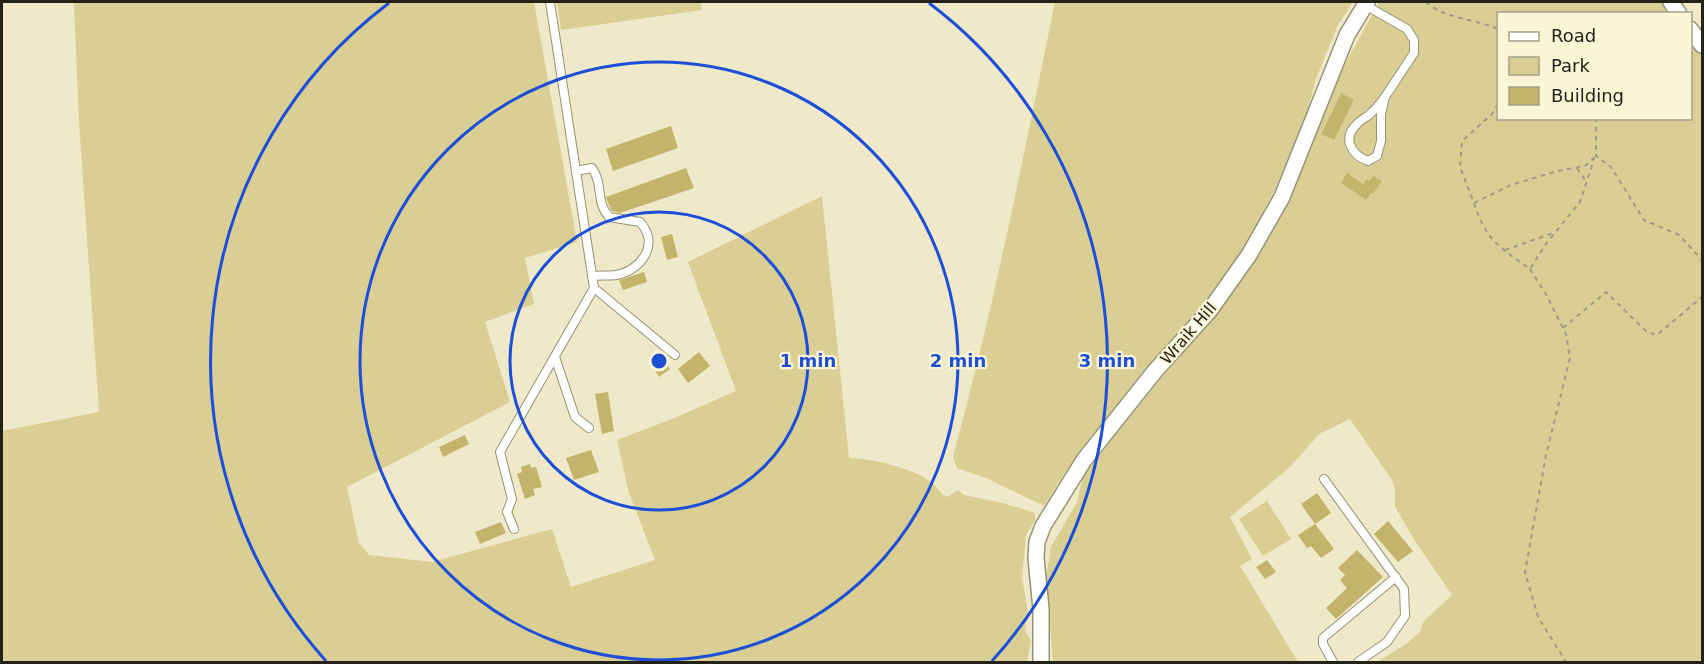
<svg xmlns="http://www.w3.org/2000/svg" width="1704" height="664" font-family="'DejaVu Sans',sans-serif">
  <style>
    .green { fill: #d9ce93; fill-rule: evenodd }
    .building { fill: #c2b46b }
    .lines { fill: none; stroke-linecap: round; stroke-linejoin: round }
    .service-casing { stroke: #989275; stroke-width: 10 }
    .minor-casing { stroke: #989275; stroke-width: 18 }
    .path { stroke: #a09b83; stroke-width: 2; stroke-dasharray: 4.5 4.5; stroke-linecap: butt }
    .service { stroke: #fff; stroke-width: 8 }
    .minor { stroke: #fff; stroke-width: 15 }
    .ring { fill: none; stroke: #1d4ed8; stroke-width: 3 }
    .labels { text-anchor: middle; stroke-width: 4.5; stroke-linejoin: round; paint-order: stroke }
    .street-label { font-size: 16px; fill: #242216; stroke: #fcf6d6 }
    .centre { fill: #1d4ed8; stroke: #fcf6d6; stroke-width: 3 }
    .ring-label { font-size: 18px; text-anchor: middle; font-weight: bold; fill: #1d4ed8; stroke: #fcf6d6; stroke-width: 4.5; stroke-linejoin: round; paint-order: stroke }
  </style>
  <rect width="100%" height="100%" fill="#efe9c9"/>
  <g class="green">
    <path d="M74,2h460l43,240 -52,16 9,46 -49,18 25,80 -163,85 12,56 10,12 63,7 120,-33 19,58 84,-27 -26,-67 -12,-53 55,-21 64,-28 -48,-129 134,-66 27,262c22,0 68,11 84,26 5,4 8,10 14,13l11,-7 6,5 39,8 32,10v7l-9,15 -4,43 6,33 -3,19 6,11 -4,21h-1025v-231l97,-19 -20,-290z"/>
    <polygon points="557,2 701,2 702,10 561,30"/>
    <path d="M1055,2h298l-16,25 -21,52 -10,38 -31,72 -26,52 -41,64 -108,123 -36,46 -20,32 -58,-28 -29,-10 -4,-11c41,-150 71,-303 102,-455z"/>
    <path d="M1379,2h284l10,11 -175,1v104h192l1,-82 11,19v607h-325l29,-18 14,-12 3,-10 29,-27 -37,-54 -20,-34v-18l-3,-9 -42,-61 -31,15 -28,32 -61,51 22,42 -12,7 58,96h-245l-7,-84 5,-31 26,-45 6,-25 29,-40 38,-46 72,-83 19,-34 52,-85 50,-121zM1341,94l13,6 -21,40 -12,-7zM1347,174l16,10 4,-5 2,2 4,-5 8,6 -8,12 -2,-1 -5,7 -25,-17z"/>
    <polygon points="1267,501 1291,539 1263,556 1239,519"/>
  </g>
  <g class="building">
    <polygon points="1341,93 1354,100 1334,140 1321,134"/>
    <polygon points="671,126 678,148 613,171 606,149"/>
    <polygon points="686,168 694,188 620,213 612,211 610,208 606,197"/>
    <polygon points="1347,173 1363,184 1367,179 1369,181 1373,176 1382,181 1373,194 1371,193 1366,200 1341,183"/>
    <polygon points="672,234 678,257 667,260 661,237"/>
    <polygon points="644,272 647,282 623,290 619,280"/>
    <polygon points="699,352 710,366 688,383 678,369"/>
    <polygon points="662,358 670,369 659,377 652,366"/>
    <polygon points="608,392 614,431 602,434 595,394"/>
    <polygon points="465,435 469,444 443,457 439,447"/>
    <polygon points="591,450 599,472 574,480 566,458"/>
    <polygon points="530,464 531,468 536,467 542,487 533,489 535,495 525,499 517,474 522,472 521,467"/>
    <polygon points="1317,493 1331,513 1315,524 1301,504"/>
    <polygon points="1388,521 1413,551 1398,562 1374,534"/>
    <polygon points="501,522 506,533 480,544 475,532"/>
    <polygon points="1315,524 1334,549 1321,558 1311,546 1307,548 1298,535"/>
    <polygon points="1357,550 1383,577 1336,619 1326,608 1347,588 1340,580 1345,575 1338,568"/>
    <polygon points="1267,560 1276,572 1265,579 1256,567"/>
  </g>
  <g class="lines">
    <g class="service-casing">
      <g id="service">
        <path d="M1365,5l42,24 7,11v13l-29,44 -4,17v27l-4,15 -9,5c-17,-6 -26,-23 -11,-37 4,-5 11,-7 15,-12 5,-4 9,-10 13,-15"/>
        <path d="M576,171l16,-3c12,17 3,33 17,49l31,5c20,22 2,48 -24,53 -7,1 -16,0 -24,1"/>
        <polyline points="594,288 675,355"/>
        <polyline points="555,357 575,417 589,428"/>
        <polyline points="1324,479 1404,589 1405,616 1387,642 1358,662"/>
        <polyline points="514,529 507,512 512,499 500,452 594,288 550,2"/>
        <polyline points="1333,662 1323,644 1323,638 1396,577"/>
      </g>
    </g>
    <g class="minor-casing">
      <g id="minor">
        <polyline points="1671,2 1679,14"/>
        <polyline points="1690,29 1702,45"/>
        <polyline points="1041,662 1041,609 1036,558 1037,542 1043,526 1084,460 1155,371 1210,310 1249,255 1282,197 1347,35 1367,2"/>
      </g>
    </g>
    <g class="path">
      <path d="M1426,2c19,17 50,17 72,27"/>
      <polyline points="1498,104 1492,114 1462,141 1460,167 1474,203 1511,185 1557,171 1585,166 1596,156"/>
      <polyline points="1596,118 1596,156 1611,167 1644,220 1679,235 1702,260"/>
      <polyline points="1577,168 1587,183"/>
      <path d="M1474,203c12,37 25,44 56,66l15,-24 35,-43 14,-43"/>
      <polyline points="1505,250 1553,233"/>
      <polyline points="1530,269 1547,296 1566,334 1570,358 1546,455 1525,572 1538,617 1566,662"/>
      <polyline points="1563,328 1606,292 1647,332 1657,335 1702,297"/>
    </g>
    <use href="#service" class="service"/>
    <use href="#minor" class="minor"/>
  </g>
  <g class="ring">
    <circle cx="659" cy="361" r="149"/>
    <circle cx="659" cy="361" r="299"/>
    <path d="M326 661A448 448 0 0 1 389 3M929 3A448 448 0 0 1 992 661"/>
  </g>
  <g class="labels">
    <g class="street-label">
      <text transform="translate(1188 333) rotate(-49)" y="6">Wraik Hill</text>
    </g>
  </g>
  <circle cx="659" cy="361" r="9" class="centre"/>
  <g class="ring-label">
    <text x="808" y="367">1 min</text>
    <text x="958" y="367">2 min</text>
    <text x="1107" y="367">3 min</text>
  </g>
  <rect width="1704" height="664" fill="none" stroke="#242216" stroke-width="6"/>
  <rect x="1497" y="12" width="195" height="108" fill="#fcf6d6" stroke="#a6a189" stroke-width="1.5"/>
  <rect x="1509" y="32" width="30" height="9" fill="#ffffff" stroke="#a6a189" stroke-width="1.5"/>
  <text x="1551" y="42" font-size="18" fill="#242216">Road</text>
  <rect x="1509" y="57" width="30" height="18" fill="#d9ce93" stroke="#a6a189" stroke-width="1.5"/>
  <text x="1551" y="72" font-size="18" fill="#242216">Park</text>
  <rect x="1509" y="87" width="30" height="18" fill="#c2b46b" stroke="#a6a189" stroke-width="1.5"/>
  <text x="1551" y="102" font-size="18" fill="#242216">Building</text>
</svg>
